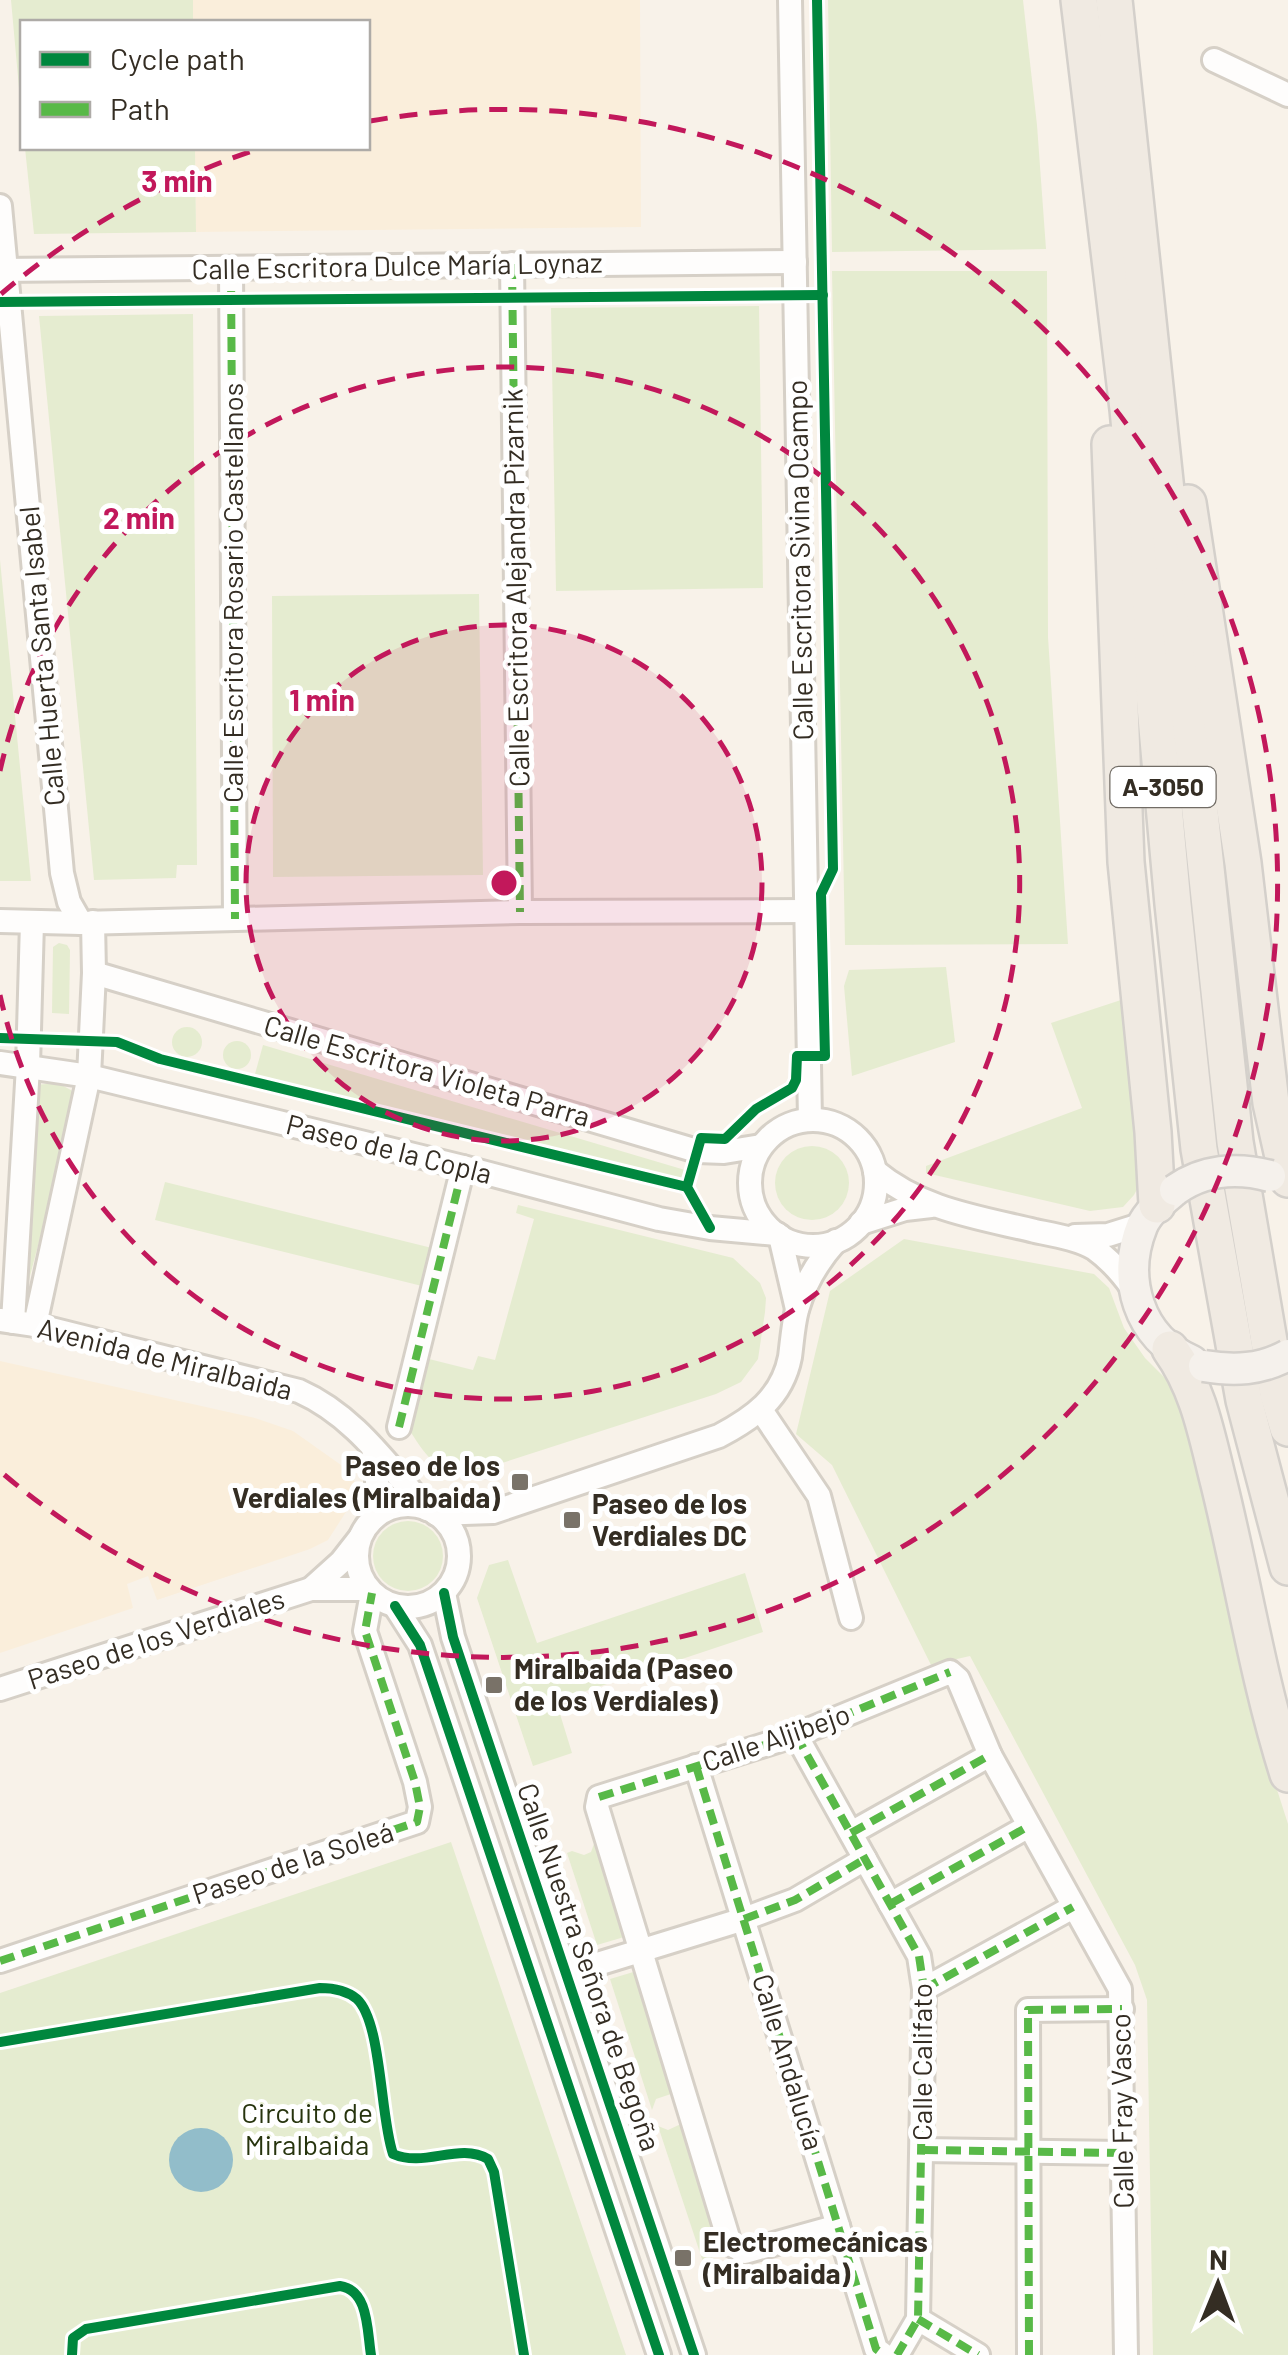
<svg xmlns="http://www.w3.org/2000/svg" width="1288" height="2355" font-family="Barlow,sans-serif">
  <style>
    .built { fill: #faeedb }
    .green { fill: #e5ecd0 }
    .water { fill: #92bdca }
    .lines { fill: none; stroke-linecap: round; stroke-linejoin: round }
    .minor-casing { stroke: #d6d0c7; stroke-width: 28 }
    .major-casing { stroke: #d4d0cb; stroke-width: 35 }
    .highway-casing { stroke: #d4d0cb; stroke-width: 40 }
    .minor { stroke: #fefdfc; stroke-width: 22 }
    .major { stroke: #f5f1ec; stroke-width: 30 }
    .highway { stroke: #f0eae2; stroke-width: 35 }
    .major-bridge-casing { stroke: #d4d0cb; stroke-width: 35; stroke-linecap: butt }
    .major-bridge { stroke: #f5f1ec; stroke-width: 30 }
    .quiet { stroke: #58b947; stroke-width: 8; stroke-dasharray: 15 8; stroke-linecap: butt }
    .cycleway-casing { stroke: #fff; stroke-width: 16 }
    .cycleway { stroke: #00873e; stroke-width: 10 }
    .ring { fill: none; stroke: #c2185b; stroke-width: 5; stroke-dasharray: 18 12 }
    .poi-dot { fill: #797268; stroke: #fff; stroke-width: 4 }
    .labels { text-anchor: middle; stroke-width: 10; stroke-linejoin: round; paint-order: stroke }
    .shield { fill: #fff; stroke: #716c65; stroke-width: 2.5 }
    .shield-label { font-size: 25px; font-weight: bold; fill: #342d23 }
    .street-label { font-size: 28px; fill: #342d23; stroke: #fff }
    .poi-label { font-size: 28px; font-weight: bold; fill: #342d23; stroke: #fff; text-anchor: start }
    .park-label { font-size: 28px; fill: #27340e; stroke: #fff }
    .centre { fill: #c2185b; stroke: #fff; stroke-width: 5 }
    .ring-label { font-size: 30px; text-anchor: middle; font-weight: bold; fill: #c2185b; stroke: #fff; stroke-width: 10; stroke-linejoin: round; paint-order: stroke }
  </style>
  <rect width="100%" height="100%" fill="#f8f2e9"/>
  <g class="built">
    <polygon points="193,0 640,0 641,227 196,232 195,148 368,148 368,22 193,22"/>
    <polygon points="0,1361 255,1418 293,1431 341,1465 359,1487 358,1493 328,1540 310,1549 157,1600 148,1576 127,1584 133,1608 0,1653"/>
  </g>
  <g class="green">
    <polygon points="11,0 193,0 193,22 22,22 22,121"/>
    <polygon points="828,0 1023,0 1037,125 1046,249 832,252"/>
    <polygon points="25,148 195,148 196,232 34,234"/>
    <polygon points="832,271 1047,271 1048,637 1068,944 845,945"/>
    <polygon points="759,306 763,588 556,591 551,308"/>
    <polygon points="193,314 197,865 177,865 176,878 94,880 39,316"/>
    <polygon points="0,560 31,881 0,881"/>
    <polygon points="479,594 483,875 273,877 272,596"/>
    <polygon points="59,943 67,945 70,950 69,1014 52,1013 53,947"/>
    <polygon points="946,967 955,1042 852,1076 844,986 849,970"/>
    <polygon points="1124,999 1143,1178 1134,1195 1123,1207 1090,1211 926,1173 926,1166 1082,1108 1051,1023"/>
    <circle cx="187" cy="1042" r="15"/>
    <circle cx="237" cy="1055" r="14"/>
    <polygon points="263,1045 685,1170 682,1180 678,1182 257,1078 255,1074"/>
    <polygon points="58,1083 78,1094 26,1291 35,1085"/>
    <circle cx="812" cy="1183" r="37"/>
    <polygon points="165,1182 436,1249 426,1287 155,1220"/>
    <path d="M518,1205l215,53 27,25 6,15 -1,14 -7,47 -17,23 -25,12 -245,79c-43,-6 -42,-15 -66,-49l16,-67 52,13 5,-14 17,4 39,-141 -18,-6z"/>
    <polygon points="904,1239 1094,1274 1109,1288 1124,1328 1145,1358 1174,1387 1184,1412 1250,1705 1288,1824 1288,2355 1153,2355 1147,2000 1135,1965 970,1656 931,1665 832,1465 796,1434 830,1291"/>
    <circle cx="408" cy="1556" r="35"/>
    <polygon points="508,1560 537,1643 745,1573 763,1632 556,1701 572,1753 533,1766 477,1598 489,1565"/>
    <polygon points="451,1842 626,2355 0,2355 0,1993"/>
    <polygon points="602,1843 631,1935 597,1945 567,1853 572,1851 584,1855 591,1852 594,1844"/>
    <polygon points="640,1970 681,2097 671,2094 656,2099 652,2110 610,1979"/>
    <polygon points="683,2123 728,2249 703,2262 658,2126 668,2130"/>
  </g>
  <circle class="water" cx="201" cy="2160" r="32"/>
  <g class="lines">
    <g class="minor-casing">
      <g id="minor">
        <polyline points="790,0 810,1120"/>
        <polyline points="1214,60 1288,95"/>
        <polyline points="0,206 62,873 69,902 81,923"/>
        <polyline points="512,264 520,912"/>
        <polyline points="231,268 235,919"/>
        <polyline points="0,270 795,262"/>
        <polyline points="0,921 81,923 520,912 807,911"/>
        <polyline points="94,973 697,1151 724,1152 761,1146"/>
        <polyline points="0,1063 89,1076 463,1167 659,1219 710,1228 777,1234"/>
        <circle cx="813" cy="1183" r="63"/>
        <path d="M875,1171c47,39 102,46 160,60 19,4 44,8 60,18 14,10 28,26 38,40"/>
        <polyline points="861,1223 905,1209 931,1206"/>
        <polyline points="780,1236 797,1309"/>
        <polyline points="1075,1236 1108,1235 1143,1224"/>
        <path d="M0,1320l35,5 264,66c56,25 88,74 128,118"/>
        <polyline points="13,1322 28,1066 32,922"/>
        <polyline points="35,1325 89,1076 94,973 93,922"/>
        <polyline points="761,1410 819,1496 851,1618"/>
        <polyline points="399,1427 463,1167"/>
        <path d="M373,1448c5,24 6,46 1,70"/>
        <circle cx="408" cy="1556" r="51"/>
        <path d="M436,1514l57,-2 226,-76c34,-18 63,-38 71,-79 2,-15 3,-32 7,-47 7,-25 22,-50 39,-69"/>
        <polyline points="311,1589 341,1562 359,1539"/>
        <polyline points="444,1593 453,1637 694,2355"/>
        <polyline points="395,1606 420,1645 659,2355"/>
        <polyline points="0,1689 311,1589 368,1589"/>
        <polyline points="796,1735 919,1956 924,1989 918,2319 897,2355"/>
        <polyline points="696,1766 876,2349 884,2355"/>
        <polyline points="851,1833 990,1755"/>
        <polyline points="890,1904 1029,1826"/>
        <polyline points="0,1961 417,1822 420,1807 415,1782 365,1631 372,1593"/>
        <polyline points="564,1963 591,1966 744,1919 795,1900 865,1859"/>
        <polyline points="924,1989 1073,1907"/>
        <polyline points="923,2150 1123,2153"/>
        <polyline points="838,2226 745,2252 730,2244 597,1807 599,1797 796,1735 950,1672 958,1679 990,1755 1120,1989 1126,2355"/>
        <polyline points="918,2319 978,2355"/>
        <polyline points="1029,2355 1028,2010 1122,2009"/>
      </g>
    </g>
    <g class="major-casing">
      <path id="major" d="M1174,1191c-12,10 -26,21 -32,35 -21,52 -4,112 50,135"/>
    </g>
    <g class="highway-casing">
      <g id="highway">
        <polyline points="1079,0 1128,409 1173,904 1199,1149 1244,1400 1288,1567"/>
        <polyline points="1114,0 1235,1142 1278,1394 1288,1428"/>
        <polyline points="1110,444 1126,862 1153,1132 1157,1205"/>
        <polyline points="1188,503 1243,863 1271,1103 1288,1179"/>
        <path d="M1170,1349c29,40 37,88 49,135 24,97 39,195 69,290"/>
      </g>
    </g>
    <use href="#minor" class="minor"/>
    <use href="#major" class="major"/>
    <use href="#highway" class="highway"/>
    <g class="major-bridge-casing">
      <g id="major-bridge">
        <path d="M1175,1190c28,-20 62,-23 95,-14"/>
        <path d="M1204,1366c30,5 57,4 84,-11"/>
      </g>
    </g>
    <use href="#major-bridge" class="major-bridge"/>
    <g class="quiet">
      <polyline points="512,264 520,912"/>
      <polyline points="231,268 235,919"/>
      <polyline points="399,1427 463,1167"/>
      <polyline points="796,1735 919,1956 924,1989 918,2319 897,2355"/>
      <polyline points="696,1766 876,2349 884,2355"/>
      <polyline points="599,1797 796,1735 950,1672"/>
      <polyline points="851,1833 990,1755"/>
      <polyline points="890,1904 1029,1826"/>
      <polyline points="744,1919 795,1900 865,1859"/>
      <polyline points="0,1961 417,1822 420,1807 415,1782 365,1631 372,1593"/>
      <polyline points="924,1989 1073,1907"/>
      <polyline points="923,2150 1123,2153"/>
      <polyline points="918,2319 978,2355"/>
      <polyline points="1029,2355 1028,2010 1122,2009"/>
    </g>
    <g class="cycleway-casing">
      <g id="cycleway">
        <polyline points="0,302 823,295"/>
        <polyline points="0,1038 117,1042 160,1059 687,1187"/>
        <polyline points="710,1228 687,1187 701,1138 725,1139 756,1109 792,1088 796,1080 797,1056 825,1056 821,894 833,869 817,0"/>
        <polyline points="444,1593 453,1637 694,2355"/>
        <polyline points="395,1606 420,1645 659,2355"/>
        <path d="M0,2042l320,-54c13,0 26,2 37,11 25,24 23,118 36,155 32,14 66,-12 95,5l6,13 30,183"/>
        <path d="M72,2355l1,-17 13,-9 254,-43c29,4 27,45 31,69"/>
      </g>
    </g>
    <use href="#cycleway" class="cycleway"/>
  </g>
  <circle cx="504" cy="883" r="258" fill="#c2185b" fill-opacity=".12"/>
  <g class="ring">
    <circle cx="504" cy="883" r="258"/>
    <path d="M0 771A516 516 0 1 1 0 995"/>
    <path d="M1 294A774 774 0 0 1 258 149M370 121A774 774 0 1 1 1 1472"/>
  </g>
  <g class="poi-dot">
    <rect x="510" y="1472" width="20" height="20" rx="5"/>
    <rect x="562" y="1510" width="20" height="20" rx="5"/>
    <rect x="484" y="1675" width="20" height="20" rx="5"/>
    <rect x="673" y="2248" width="20" height="20" rx="5"/>
  </g>
  <g class="labels">
    <rect class="shield" x="1110.5" y="767" width="105" height="40" rx="8"/>
    <g class="shield-label">
      <text x="1163" y="796">A-3050</text>
    </g>
    <g class="street-label">
      <text transform="translate(397 266) rotate(-1)" y="10">Calle Escritora Dulce María Loynaz</text>
      <text transform="translate(800 560) rotate(-91)" y="10">Calle Escritora Sivina Ocampo</text>
      <text transform="translate(516 588) rotate(-91)" y="10">Calle Escritora Alejandra Pizarnik</text>
      <text transform="translate(233 593) rotate(-90)" y="10">Calle Escritora Rosario Castellanos</text>
      <text transform="translate(42 656) rotate(-95)" y="10">Calle Huerta Santa Isabel</text>
      <text transform="translate(427 1071) rotate(16)" y="10">Calle Escritora Violeta Parra</text>
      <text transform="translate(389 1149) rotate(14)" y="10">Paseo de la Copla</text>
      <text transform="translate(165 1359) rotate(14)" y="10">Avenida de Miralbaida</text>
      <text transform="translate(156 1639) rotate(-18)" y="10">Paseo de los Verdiales</text>
      <text transform="translate(776 1738) rotate(-19)" y="10">Calle Aljibejo</text>
      <text transform="translate(293 1863) rotate(-18)" y="10">Paseo de la Soleá</text>
      <text transform="translate(589 1967) rotate(71)" y="10">Calle Nuestra Señora de Begoña</text>
      <text transform="translate(788 2062) rotate(73)" y="10">Calle Andalucía</text>
      <text transform="translate(922 2062) rotate(-90)" y="10">Calle Califato</text>
      <text transform="translate(1122 2111) rotate(-91)" y="10">Calle Fray Vasco</text>
    </g>
    <g class="poi-label">
      <text x="500" y="1476" text-anchor="end">Paseo de los<tspan x="500" dy="32">Verdiales (Miralbaida)</tspan></text>
      <text x="592" y="1514">Paseo de los<tspan x="592" dy="32">Verdiales DC</tspan></text>
      <text x="514" y="1679">Miralbaida (Paseo<tspan x="514" dy="32">de los Verdiales)</tspan></text>
      <text x="703" y="2252">Electromecánicas<tspan x="703" dy="32">(Miralbaida)</tspan></text>
    </g>
    <g class="park-label">
      <text x="307" y="2123">Circuito de<tspan x="307" dy="32">Miralbaida</tspan></text>
    </g>
  </g>
  <circle cx="504" cy="883" r="15" class="centre"/>
  <g class="ring-label">
    <text x="177" y="192">3 min</text>
    <text x="139" y="529">2 min</text>
    <text x="322" y="711">1 min</text>
  </g>
  <rect x="20" y="20" width="350" height="130" fill="#ffffff" stroke="#aeaba7" stroke-width="2.5"/>
  <rect x="40" y="52" width="50" height="15" fill="#00873e" stroke="#aeaba7" stroke-width="2.5"/>
  <text x="110" y="70" font-size="30" fill="#342d23">Cycle path</text>
  <rect x="40" y="102" width="50" height="15" fill="#58b947" stroke="#aeaba7" stroke-width="2.5"/>
  <text x="110" y="120" font-size="30" fill="#342d23">Path</text>
  <g transform="translate(1218 2285) rotate(1)" stroke="#ffffff" stroke-width="8" paint-order="stroke">
  <path d="M0-8L18 38L0 25L-18 38Z" fill="#342d23"/>
  <text y="-15" font-size="28" font-weight="bold" text-anchor="middle" fill="#342d23">N</text>
  </g>
</svg>
